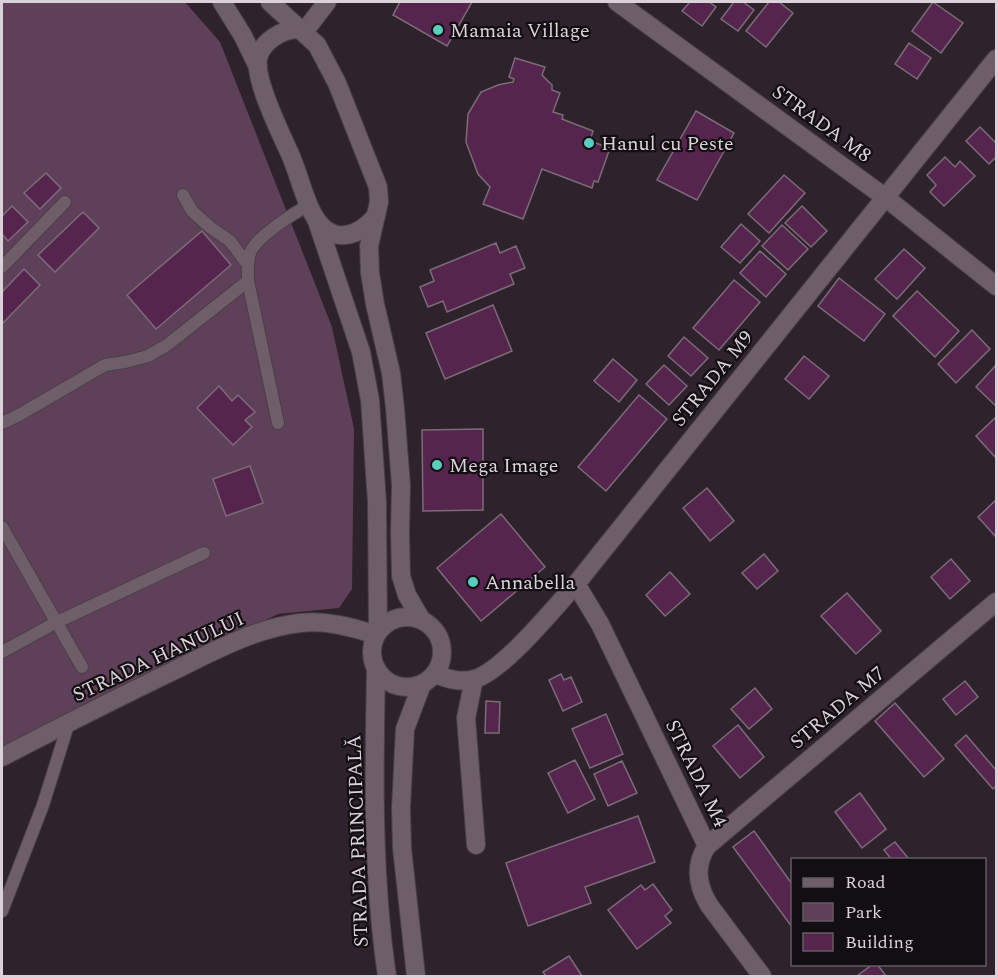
<svg xmlns="http://www.w3.org/2000/svg" width="998" height="978" font-family="Spectral,serif">
  <style>
    .green { fill: #5f4059 }
    .building { fill: #55254e; stroke: #7b6c78; stroke-width: 1.5 }
    .lines { fill: none; stroke-linecap: round; stroke-linejoin: round }
    .lane-casing { stroke: #493f47; stroke-width: 14 }
    .street-casing { stroke: #493f47; stroke-width: 20 }
    .secondary-casing { stroke: #493f47; stroke-width: 20 }
    .lane { stroke: #6d5e69; stroke-width: 12 }
    .street { stroke: #6d5e69; stroke-width: 18 }
    .secondary { stroke: #6d5e69; stroke-width: 18 }
    .poi-dot { fill: #59cebe; stroke: #130e12; stroke-width: 2 }
    .labels { text-anchor: middle; stroke-width: 4.5; stroke-linejoin: round; paint-order: stroke }
    .poi-label { font-size: 20px; fill: #dad2d8; stroke: #130e12; text-anchor: start }
    .street-label { font-size: 20px; fill: #dad2d8; stroke: #130e12 }
  </style>
  <rect width="100%" height="100%" fill="#2e222c"/>
  <polygon class="green" points="2,2 185,2 220,42 332,327 354,429 352,589 339,608 278,614 2,748"/>
  <g class="building">
    <polygon points="400,2 472,2 447,46 393,15"/>
    <polygon points="690,2 709,2 716,7 702,26 682,11"/>
    <polygon points="734,2 743,2 754,10 738,31 721,19"/>
    <polygon points="769,2 779,2 793,13 766,47 746,31"/>
    <polygon points="933,2 963,23 941,53 912,31"/>
    <polygon points="909,43 931,58 917,79 895,64"/>
    <polygon points="515,58 545,67 542,75 552,85 552,90 560,93 553,112 563,115 562,119 593,131 590,141 610,148 598,182 594,181 592,188 542,169 523,219 483,204 490,187 478,174 466,142 468,114 481,92 498,85 513,82 514,79 509,77"/>
    <polygon points="696,111 734,133 697,200 657,180"/>
    <polygon points="980,127 996,143 996,157 989,164 966,141"/>
    <polygon points="945,157 955,167 960,161 975,176 944,206 930,192 936,185 927,175"/>
    <polygon points="46,173 61,188 40,209 24,193"/>
    <polygon points="784,175 805,193 769,233 748,214"/>
    <polygon points="12,206 28,222 8,241 2,234 2,216"/>
    <polygon points="802,206 827,231 811,247 785,223"/>
    <polygon points="83,212 99,228 55,272 38,255"/>
    <polygon points="741,224 760,241 740,263 721,247"/>
    <polygon points="782,225 808,249 788,270 762,246"/>
    <polygon points="202,231 231,265 156,329 127,295"/>
    <polygon points="496,243 500,253 516,246 525,268 510,274 514,284 447,312 443,301 428,307 420,287 434,281 430,270"/>
    <polygon points="904,249 925,268 897,299 875,279"/>
    <polygon points="760,251 786,274 766,297 740,273"/>
    <polygon points="24,269 40,285 2,324 2,292"/>
    <polygon points="839,278 885,314 864,341 818,306"/>
    <polygon points="734,280 760,302 719,350 693,328"/>
    <polygon points="917,291 959,331 935,357 893,316"/>
    <polygon points="493,305 512,351 445,379 426,333"/>
    <polygon points="972,330 990,349 956,383 938,364"/>
    <polygon points="684,337 708,358 691,376 668,356"/>
    <polygon points="804,356 829,376 809,399 785,379"/>
    <polygon points="613,359 637,380 619,402 594,381"/>
    <polygon points="664,365 687,386 669,405 646,384"/>
    <polygon points="996,365 996,406 976,387"/>
    <polygon points="219,386 232,401 238,395 255,412 245,420 252,427 233,445 197,408"/>
    <polygon points="639,395 667,419 606,491 578,467"/>
    <polygon points="996,417 996,458 976,436"/>
    <polygon points="483,429 483,510 423,511 422,430"/>
    <polygon points="250,466 263,503 226,516 213,479"/>
    <polygon points="707,488 734,521 710,541 683,508"/>
    <polygon points="996,500 996,537 978,517"/>
    <polygon points="501,514 545,567 481,621 437,568"/>
    <polygon points="764,554 778,571 757,589 742,573"/>
    <polygon points="951,559 970,581 950,599 931,577"/>
    <polygon points="670,572 690,594 665,616 646,595"/>
    <polygon points="847,593 881,631 856,654 821,616"/>
    <polygon points="561,674 564,680 571,677 582,702 563,711 549,680"/>
    <polygon points="965,681 978,697 956,715 943,699"/>
    <polygon points="755,688 772,709 749,729 731,709"/>
    <polygon points="486,701 500,702 499,733 485,733"/>
    <polygon points="895,703 944,759 924,777 875,721"/>
    <polygon points="606,714 623,754 590,768 572,729"/>
    <polygon points="738,725 764,757 740,778 713,746"/>
    <polygon points="966,735 996,770 996,786 993,789 955,745"/>
    <polygon points="575,760 595,799 568,813 548,773"/>
    <polygon points="622,761 637,793 608,806 594,774"/>
    <polygon points="860,793 886,829 862,848 835,812"/>
    <polygon points="638,816 655,862 585,887 591,903 528,926 506,863"/>
    <polygon points="754,831 792,884 792,927 733,847"/>
    <polygon points="895,842 908,858 906,860 892,860 884,850"/>
    <polygon points="653,884 672,910 665,916 671,923 637,949 608,910 641,885 645,890"/>
    <polygon points="569,956 582,976 546,976 543,972"/>
    <polygon points="873,964 877,964 886,976 857,976"/>
  </g>
  <g class="lines">
    <g class="lane-casing">
      <g id="lane">
        <polyline points="183,195 192,211 211,228 230,241 248,265"/>
        <polyline points="2,267 65,202"/>
        <polyline points="248,281 278,423"/>
        <path d="M2,423l17,-8 86,-50 20,-3 23,-6 19,-11 81,-64c0,-9 -1,-19 2,-28 6,-16 44,-40 59,-48"/>
        <polyline points="2,527 82,667"/>
        <polyline points="2,652 55,623 204,553"/>
        <polyline points="2,911 43,805 69,722"/>
      </g>
    </g>
    <g class="street-casing">
      <g id="street">
        <polyline points="617,2 886,198 996,286"/>
        <polyline points="304,32 327,2"/>
        <polyline points="576,584 600,624 707,846"/>
        <path d="M435,674c13,5 26,9 40,5 29,-9 79,-71 101,-95l420,-525"/>
        <polyline points="474,679 466,718 476,845"/>
        <path d="M2,757c56,-29 113,-58 171,-86 39,-19 82,-43 127,-48 26,-3 52,4 76,12"/>
        <path d="M762,976l-53,-71c-12,-20 -15,-39 -2,-59l289,-244"/>
      </g>
    </g>
    <g class="secondary-casing">
      <g id="secondary">
        <polyline points="222,2 243,36 258,67"/>
        <polyline points="270,2 317,45 337,83 378,187 379,202 369,246 370,273 375,304 391,373 395,408 401,485 400,533 401,576 407,595 421,619"/>
        <path d="M299,29c-17,0 -38,13 -41,30 -4,21 23,75 32,95 9,20 13,42 23,60 17,31 43,25 63,2"/>
        <polyline points="317,221 361,352 370,400 377,502 378,632"/>
        <circle cx="407" cy="652" r="35"/>
        <path d="M376,668c-2,103 -4,206 11,308"/>
        <polyline points="416,976 402,848 401,808 405,729 422,684"/>
      </g>
    </g>
    <use href="#lane" class="lane"/>
    <use href="#street" class="street"/>
    <use href="#secondary" class="secondary"/>
  </g>
  <g class="poi-dot">
    <circle cx="438" cy="30" r="6"/>
    <circle cx="589" cy="143" r="6"/>
    <circle cx="437" cy="465" r="6"/>
    <circle cx="473" cy="582" r="6"/>
  </g>
  <g class="labels">
    <g class="poi-label">
      <text x="450" y="37">Mamaia Village</text>
      <text x="601" y="150">Hanul cu Peste</text>
      <text x="449" y="472">Mega Image</text>
      <text x="485" y="589">Annabella</text>
    </g>
    <g class="street-label">
      <text transform="translate(822 123) rotate(36)" y="7">STRADA M8</text>
      <text transform="translate(712 378) rotate(-51)" y="7">STRADA M9</text>
      <text transform="translate(158 656) rotate(-25)" y="7">STRADA HANULUI</text>
      <text transform="translate(837 707) rotate(-40)" y="7">STRADA M7</text>
      <text transform="translate(697 773) rotate(64)" y="7">STRADA M4</text>
      <text transform="translate(357 841) rotate(-92)" y="7">STRADA PRINCIPALĂ</text>
    </g>
  </g>
  <rect width="998" height="978" fill="none" stroke="#dad2d8" stroke-width="6"/>
  <rect x="791" y="858" width="195" height="108" fill="#130e12" stroke="#635c61" stroke-width="1.5"/>
  <rect x="803" y="878" width="30" height="9" fill="#6d5e69" stroke="#635c61" stroke-width="1.5"/>
  <text x="845" y="888" font-size="18" fill="#dad2d8">Road</text>
  <rect x="803" y="903" width="30" height="18" fill="#5f4059" stroke="#635c61" stroke-width="1.5"/>
  <text x="845" y="918" font-size="18" fill="#dad2d8">Park</text>
  <rect x="803" y="933" width="30" height="18" fill="#55254e" stroke="#635c61" stroke-width="1.5"/>
  <text x="845" y="948" font-size="18" fill="#dad2d8">Building</text>
</svg>
